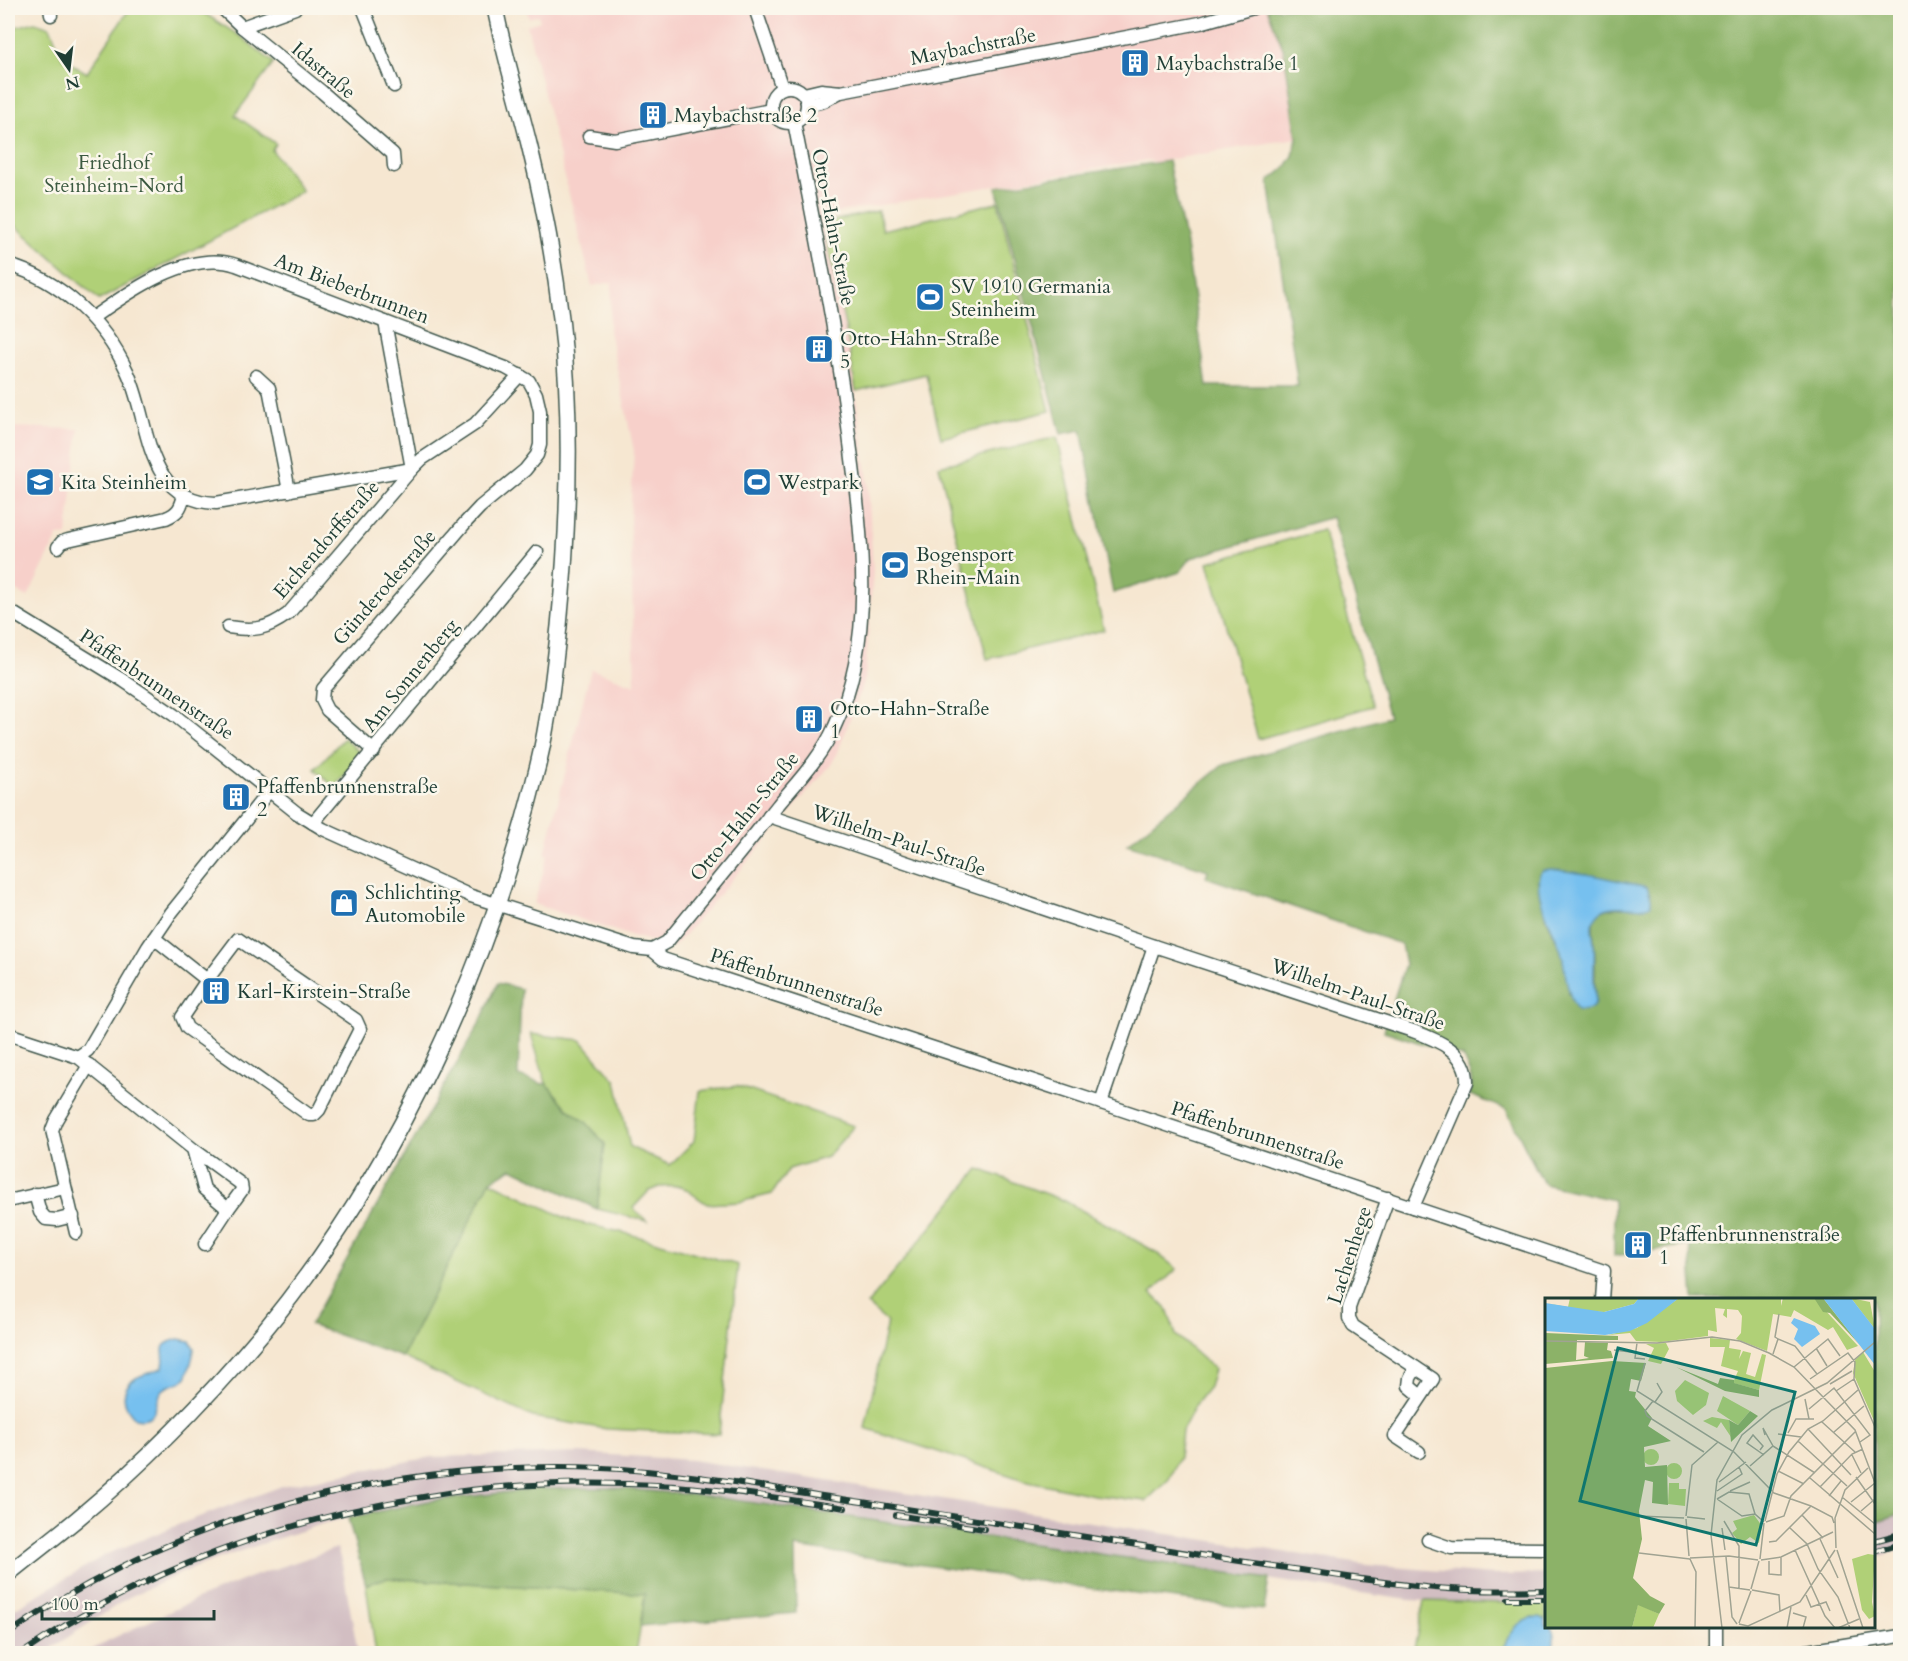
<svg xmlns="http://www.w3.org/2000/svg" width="1908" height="1661" font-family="Cardo,serif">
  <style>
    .built { fill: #f7d0ca }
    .industrial { fill: #d2bec2 }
    .green { fill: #b0d077; stroke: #688656; stroke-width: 1.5 }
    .forest { fill: #8cb268; stroke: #56784e; stroke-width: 1.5; fill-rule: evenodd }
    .water { fill: #76c0ef; stroke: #4a7e92; stroke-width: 1.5 }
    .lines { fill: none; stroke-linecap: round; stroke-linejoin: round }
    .minor-casing { stroke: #3f564c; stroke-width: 15 }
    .major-casing { stroke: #3f564c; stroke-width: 18 }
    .minor { stroke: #fff; stroke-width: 12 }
    .major { stroke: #fff; stroke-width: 15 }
    .rail-casing { stroke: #1f3d34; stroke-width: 6 }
    .rail { stroke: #fbf7ec; stroke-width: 4; stroke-dasharray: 11; stroke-linecap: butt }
    .labels { text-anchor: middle; stroke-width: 5; stroke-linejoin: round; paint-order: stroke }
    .street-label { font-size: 20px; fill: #1f3d34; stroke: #fbf7ec }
    .poi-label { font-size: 20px; fill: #1f3d34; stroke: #fbf7ec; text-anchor: start }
    .park-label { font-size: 20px; fill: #3c5a41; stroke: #fbf7ec }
    .inset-road { fill: none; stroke: #a0a392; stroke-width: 1.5 }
    .view { fill: #0f766e; fill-opacity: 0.15; stroke: #0f766e; stroke-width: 3 }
    .inset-edge { fill: none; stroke: #1f3d34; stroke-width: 3 }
  </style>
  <rect width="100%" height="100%" fill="#fbf7ec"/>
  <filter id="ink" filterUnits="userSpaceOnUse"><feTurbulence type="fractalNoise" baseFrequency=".0167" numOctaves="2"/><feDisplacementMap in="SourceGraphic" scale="12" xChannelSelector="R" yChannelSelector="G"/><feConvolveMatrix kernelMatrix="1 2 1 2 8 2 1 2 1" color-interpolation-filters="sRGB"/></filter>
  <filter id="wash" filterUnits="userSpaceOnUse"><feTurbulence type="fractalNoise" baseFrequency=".008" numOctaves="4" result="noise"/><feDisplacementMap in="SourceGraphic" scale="24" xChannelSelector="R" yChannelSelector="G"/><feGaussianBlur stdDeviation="1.35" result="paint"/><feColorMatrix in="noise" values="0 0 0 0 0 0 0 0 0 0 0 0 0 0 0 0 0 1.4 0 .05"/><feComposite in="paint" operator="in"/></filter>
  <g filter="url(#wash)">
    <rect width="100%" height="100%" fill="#f6e7d1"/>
    <g class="built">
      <polygon points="526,8 1267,8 1284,51 1297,138 1155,162 1147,160 822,215 847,335 868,481 873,571 865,679 837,754 830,766 674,947 628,935 534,904 548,855 545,854 591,669 635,685 630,518 634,451 609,330 612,282 592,286 527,25 540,21 538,15 529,18"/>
      <polygon points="8,427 79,429 67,535 58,536 28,597 8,586"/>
    </g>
    <g class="industrial">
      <polygon points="579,1453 692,1460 1367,1565 1493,1575 1546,1574 1546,1604 1497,1604 1408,1600 707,1496 613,1488 538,1489 429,1501 325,1523 252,1547 190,1569 129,1597 44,1653 8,1654 8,1613 19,1606 105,1555 180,1524 282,1486 431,1457"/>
      <polygon points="1900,1514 1900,1550 1874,1558 1874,1522"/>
      <polygon points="337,1548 342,1564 358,1653 86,1653 109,1640 199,1598 251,1577"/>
    </g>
    <g class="green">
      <polygon points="130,8 196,8 240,36 274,63 235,115 276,144 272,150 302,191 99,300 8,219 8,29 35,22 50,27 63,59 87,73"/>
      <polygon points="998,202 1050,411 941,438 926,374 856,391 847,335 823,223 878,211 883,230"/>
      <polygon points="1057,437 1104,630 987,659 939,466"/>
      <polygon points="1323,530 1373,706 1258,739 1208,562"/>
      <polygon points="344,738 363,755 334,787 315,769"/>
      <polygon points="531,1034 581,1040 616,1081 630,1147 670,1165 694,1141 700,1091 737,1086 854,1126 827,1157 789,1169 772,1194 739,1202 707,1204 681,1186 659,1187 649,1191 633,1208 647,1221 597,1209 605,1144 586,1122 567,1108 546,1083"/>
      <polygon points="979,1169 1065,1201 1154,1251 1177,1269 1151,1293 1167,1309 1176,1335 1214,1369 1209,1387 1197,1402 1182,1431 1179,1457 1169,1479 1146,1501 1094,1495 1024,1480 865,1428 887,1322 867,1305"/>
      <polygon points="490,1181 572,1221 629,1234 738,1265 719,1434 607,1429 533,1417 402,1357"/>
      <polygon points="386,1578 646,1594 636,1653 376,1654 366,1585"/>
      <path d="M1424,1601l122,3v17l-14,-3c-14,7 -27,19 -30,35l-89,1z"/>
    </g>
    <g class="forest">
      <path d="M1267,8h633v1506l-26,8v-222l-180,-1 -4,-54 -76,11v-56l-70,-16 -38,-75 -36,-14c5,-15 -2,-25 -7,-38l-79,-26 21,-67 -4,-20 -195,-67 2,-7 -81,-26 96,-79 166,-48 -57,-200 -141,41 -11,14 -67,21 -32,-163 -20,4 -65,-247 172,-26 17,78 22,147h91l-29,-205 16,-13 8,-12 4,-18 -13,-87zM1538,880h72l33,6 -11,20c-52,2 -37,15 -37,54 1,14 -1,28 0,42l-26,-8 -3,-23 -6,-23 -15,-33z"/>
      <polygon points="498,983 521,989 518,1076 543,1084 546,1083 567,1108 586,1122 605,1144 597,1209 512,1168 490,1181 402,1357 310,1325 480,1022"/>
      <polygon points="613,1488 707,1496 1269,1579 1264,1610 1096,1589 795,1547 796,1613 640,1626 645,1594 386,1578 366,1585 348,1518 429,1501 538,1489"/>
    </g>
    <g class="water">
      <path d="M1551,869l41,6 51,11 4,1 4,11v7c-11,8 -38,-6 -53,9 0,0 -5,7 -5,7 -2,5 -1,10 0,14 3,16 0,31 1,47 0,6 3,17 0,23 -4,6 -10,6 -17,5 -11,-17 -11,-39 -16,-59 -8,-25 -26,-49 -22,-77l4,-4z"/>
      <path d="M178,1339l12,2 4,7c0,5 -6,28 -9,31 -6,5 -15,5 -21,10 -12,10 -2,34 -29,29 -13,-13 -16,-29 1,-40 9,-5 19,-6 27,-11 4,-17 -9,-21 15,-28z"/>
      <path d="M1540,1617l6,3v6l5,1c5,9 3,16 1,26h-50c4,-18 19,-35 38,-36z"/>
    </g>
  </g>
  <g filter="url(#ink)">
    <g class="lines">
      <g class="minor-casing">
        <g id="minor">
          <polyline points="50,8 51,15"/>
          <polyline points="222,8 242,27 322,92 393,154 394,166"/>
          <polyline points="363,8 394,86"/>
          <polyline points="755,8 782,88"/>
          <polyline points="242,27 295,8"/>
          <circle cx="789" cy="105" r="18"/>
          <polyline points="804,94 821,90 841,92 1200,23 1253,8"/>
          <polyline points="808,105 824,101 840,92"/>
          <polyline points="589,136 615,140 771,110"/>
          <path d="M8,265c53,15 96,57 119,106 24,50 15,129 89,132l196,-34"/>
          <path d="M92,318c37,-26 97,-69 144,-53l270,103 23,13 7,13 4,17v34l-3,10 -12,15 -45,37 -15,16 -142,166 -1,11 5,10 47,41"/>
          <polyline points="385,322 412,469"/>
          <polyline points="256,376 269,388 289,491"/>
          <path d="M58,547l4,-5 6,-2 98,-22c12,-5 15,-10 18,-23"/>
          <polyline points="8,610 124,681 174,715 297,813 323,829 471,896 634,948 652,950 663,959 1101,1103 1604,1271 1602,1300"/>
          <path d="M228,627c26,4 38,3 60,-13l124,-145 10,-10 53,-35 45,-49"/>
          <path d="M769,816l385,130 259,85c25,9 55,21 54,52l-54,124"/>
          <polyline points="313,823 537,552"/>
          <polyline points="154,938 207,980 238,939 356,1020 360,1029 319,1110 314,1115 309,1115 187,1028 182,1017 207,980"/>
          <path d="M652,950l15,-8c37,-46 75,-91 111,-137 20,-24 43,-48 56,-77 42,-87 28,-192 16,-285 -13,-108 -35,-214 -56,-321"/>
          <polyline points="8,1034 78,1057 88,1050 148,947 171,913 269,791"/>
          <polyline points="78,1057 193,1149 204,1189 228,1209 242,1190 241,1184 193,1149"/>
          <polyline points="1101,1103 1154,946"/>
          <polyline points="35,1194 40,1212 46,1219 57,1220 73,1216"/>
          <polyline points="1388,1198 1349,1308 1349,1318 1353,1326 1433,1379 1395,1436 1419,1452"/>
          <polyline points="8,1201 65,1188"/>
          <polyline points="76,1233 52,1130 56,1120 89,1065"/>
          <polyline points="205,1244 228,1209"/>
          <polyline points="1416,1368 1410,1378 1409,1386 1421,1396"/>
          <polyline points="1428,1540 1451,1548 1546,1549"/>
          <polyline points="1716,1626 1716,1654"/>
          <polyline points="1788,1654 1900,1636"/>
        </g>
      </g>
      <g class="major-casing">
        <path id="major" d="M8,1574c22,-18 46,-36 69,-55 67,-56 130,-120 186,-187 133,-161 226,-365 275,-567 11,-45 16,-93 21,-139 10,-102 14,-206 2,-308 -7,-58 -18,-117 -32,-174 -11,-45 -25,-90 -34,-136"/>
      </g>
      <use href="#minor" class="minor"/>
      <use href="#major" class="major"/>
      <g class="rail-casing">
        <g id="rail">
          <polyline points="896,1515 984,1529"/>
          <polyline points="1874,1541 1900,1534"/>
          <polyline points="1874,1552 1900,1544"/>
          <polyline points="1508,1599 1546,1599"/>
          <path d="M8,1634c171,-120 386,-175 594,-166 87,4 173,21 260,34 128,19 256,41 384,60 63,9 126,20 189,26 37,3 75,3 111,2"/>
          <path d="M21,1654c120,-83 265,-136 408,-158 66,-11 133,-14 199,-12 73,1 145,13 217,24"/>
        </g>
      </g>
      <use href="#rail" class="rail"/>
    </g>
  </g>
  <defs>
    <g id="building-square" transform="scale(1.5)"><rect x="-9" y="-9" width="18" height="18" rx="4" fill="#1f6fb2" stroke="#fbf7ec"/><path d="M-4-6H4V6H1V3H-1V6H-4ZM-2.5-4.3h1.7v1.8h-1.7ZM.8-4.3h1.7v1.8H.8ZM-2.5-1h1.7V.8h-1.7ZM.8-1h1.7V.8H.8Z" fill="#fff"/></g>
    <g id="stadium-square" transform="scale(1.5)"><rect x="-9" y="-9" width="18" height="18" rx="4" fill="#1f6fb2" stroke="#fbf7ec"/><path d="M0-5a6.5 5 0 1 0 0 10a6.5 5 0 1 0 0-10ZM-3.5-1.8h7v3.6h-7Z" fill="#fff"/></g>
    <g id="school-square" transform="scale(1.5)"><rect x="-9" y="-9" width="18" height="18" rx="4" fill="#1f6fb2" stroke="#fbf7ec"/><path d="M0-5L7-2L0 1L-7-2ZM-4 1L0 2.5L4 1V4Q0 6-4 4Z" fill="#fff"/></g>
    <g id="shop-square" transform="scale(1.5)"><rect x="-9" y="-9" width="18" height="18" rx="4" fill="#1f6fb2" stroke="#fbf7ec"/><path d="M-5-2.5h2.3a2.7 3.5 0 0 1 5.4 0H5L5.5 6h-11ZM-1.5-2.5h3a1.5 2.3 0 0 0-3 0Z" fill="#fff"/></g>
  </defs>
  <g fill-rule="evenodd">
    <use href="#building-square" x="1135" y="63"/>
    <use href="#building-square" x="653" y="115"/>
    <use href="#stadium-square" x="930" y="297"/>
    <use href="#building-square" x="819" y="349"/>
    <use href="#school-square" x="40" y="482"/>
    <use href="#stadium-square" x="757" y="482"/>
    <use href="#stadium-square" x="895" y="565"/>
    <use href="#building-square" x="809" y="719"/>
    <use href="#building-square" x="236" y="797"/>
    <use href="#shop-square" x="344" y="903"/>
    <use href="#building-square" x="216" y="991"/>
    <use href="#building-square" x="1638" y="1245"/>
  </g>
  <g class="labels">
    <g class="street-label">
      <text transform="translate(973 46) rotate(-11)" y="7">Maybachstraße</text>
      <text transform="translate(324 70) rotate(40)" y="7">Idastraße</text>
      <text transform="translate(834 227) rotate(79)" y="7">Otto-Hahn-Straße</text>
      <text transform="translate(352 288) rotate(21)" y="7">Am Bieberbrunnen</text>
      <text transform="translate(326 539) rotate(-49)" y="7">Eichendorffstraße</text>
      <text transform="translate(384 587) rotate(-49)" y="7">Günderodestraße</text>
      <text transform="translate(410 675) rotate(-51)" y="7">Am Sonnenberg</text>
      <text transform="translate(157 684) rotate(34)" y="7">Pfaffenbrunnenstraße</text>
      <text transform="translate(744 816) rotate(-51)" y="7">Otto-Hahn-Straße</text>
      <text transform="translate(899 840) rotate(19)" y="7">Wilhelm-Paul-Straße</text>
      <text transform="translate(797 982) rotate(18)" y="7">Pfaffenbrunnenstraße</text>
      <text transform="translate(1358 994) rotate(19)" y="7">Wilhelm-Paul-Straße</text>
      <text transform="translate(1258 1135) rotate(18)" y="7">Pfaffenbrunnenstraße</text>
      <text transform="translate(1349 1255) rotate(-72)" y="7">Lachenhege</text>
    </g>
    <g class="poi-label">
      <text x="1156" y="70">Maybachstraße 1</text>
      <text x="674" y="122">Maybachstraße 2</text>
      <text x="951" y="293">SV 1910 Germania<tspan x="951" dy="23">Steinheim</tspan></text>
      <text x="840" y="345">Otto-Hahn-Straße<tspan x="840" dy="23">5</tspan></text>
      <text x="61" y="489">Kita Steinheim</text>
      <text x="778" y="489">Westpark</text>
      <text x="916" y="561">Bogensport<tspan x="916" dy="23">Rhein-Main</tspan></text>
      <text x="830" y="715">Otto-Hahn-Straße<tspan x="830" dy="23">1</tspan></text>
      <text x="257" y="793">Pfaffenbrunnenstraße<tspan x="257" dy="23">2</tspan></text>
      <text x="365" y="899">Schlichting<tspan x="365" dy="23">Automobile</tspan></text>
      <text x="237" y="998">Karl-Kirstein-Straße</text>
      <text x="1659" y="1241">Pfaffenbrunnenstraße<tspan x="1659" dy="23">1</tspan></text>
    </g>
    <g class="park-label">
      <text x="114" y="169">Friedhof<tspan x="114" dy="23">Steinheim-Nord</tspan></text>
    </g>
  </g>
  <g transform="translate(1545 1298)">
    <rect width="330" height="330" fill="#f6e7d1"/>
    <path d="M25,0h69l-5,6 -30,8 -21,-1 -38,-8 23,4zM134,0h102v8l2,-8h31l44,48 -11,4 -14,-23 -5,3 -34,-20 -3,7 -18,-3 -6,37 -31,-12 5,-6 1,-17 -4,-6 -11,-1v9l-4,-3 2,-6 -10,-1 2,24 -9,-2v6l-47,6 -25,-1 -6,-8 -22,2 29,-7zM306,0l19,4 5,27 -8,-10zM165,40l20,2 -1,8 12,2 -2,9 4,-8 8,2 -5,21 9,3 7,-23 4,1 -7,35 -26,-7 5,-12 -17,-5 4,-19h-15zM121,45l3,6 -8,15 -13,-3 6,-13 -8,-4zM318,54l12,20v51l-22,-50 2,-13zM140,82l24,13 -3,12 -13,10 -16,-14 -2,-10zM178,98l27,15 -12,14 -21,-14zM167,119l17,3 2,17 -10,-15 -4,6 -14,-7zM98 159a8 8 0 1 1 16 0a8 8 0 1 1-16 0ZM121 173a8 8 0 1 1 16 0a8 8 0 1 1-16 0ZM124,185h10v6h7l-1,17 -17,-2zM209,217l8,11 -3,17 -9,-6 -9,7 -9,-11 5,-4 -4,-8zM323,256l7,1 -3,47 3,14 -6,3 -7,-9 -10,-51zM93,306l21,10 -6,14h-21z" fill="#b0d077"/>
    <path d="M269,0h9l36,46 -29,-31 -7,-1zM0,35l73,3v4h-41l-1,20 13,-2 -5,-2 1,-14 23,1 -1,7 4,1 2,7 -68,6zM67,63l34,2 -5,18 -10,-2 -2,12 7,1 -1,5 17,21 -4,8 23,15 -27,6 1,20 22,-2 1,40 -16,-2 1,-21 -8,-2 -6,31 3,28 -9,39 17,18 15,8 -6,10 -21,-9 -6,23h-87v-260zM131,69l42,17 2,-6 14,2v3l25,7v7l-34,-6zM205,113l8,5 -27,26 -2,-22 9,5z" fill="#8cb268"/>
    <path d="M94,0h40l-32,25 -17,8 -25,4 -60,-4v-28l59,9 30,-8zM278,0h28l24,31v36zM249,20l21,8 5,8 -18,13 -8,-8 4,-10 -7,-6z" fill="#76c0ef"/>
    <path class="inset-road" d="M233,41l17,7 22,28M0,43l112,2 55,-6 28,4 29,12 25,14 61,63 20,53M92,45l-2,15 10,1M271,50l11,18M69,52l33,4M228,56l5,-15 -3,-2 4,-23M100,65l-8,28 97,61 40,41 37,13 21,11 2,6M249,69l34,-28 12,17M265,81l38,-26 7,9 -1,17 21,48M285,86l22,-13M291,93l18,-12M260,101l4,20M108,103l-8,10 2,5 57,36M110,104l7,-10 -5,-9M264,111l25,-21 36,47 -10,7M277,124l33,30M263,131l43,46M289,134l30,-26M243,135l8,-14h18M233,136l23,3M220,137l-2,-7 10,18M253,143l49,45M215,152l3,-4 -10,-11 -6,8 17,12M307,157l9,18M205,168l23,-20 42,27M233,173l26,13M311,179l19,27M265,180l65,56M174,184l27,-20M275,189l32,-33 11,-5M172,193l25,-17 -3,-7M185,193l20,-9M284,198l12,-15M297,199l33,27M172,201l12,-7 20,2 6,20 9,8M172,201l25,17 13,-2M306,204l24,-19M316,213l14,-12M257,217l21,23M95,218l44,2M141,218l6,-51 26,-23M142,219l18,2M141,221l3,37M179,223l15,25v42M220,223l12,-47 12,-22 19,-23 15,-8 35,-31M221,224l18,-6 7,-20 65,-65M177,230l3,22M245,230l17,16 11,25 20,28 12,31M166,237l6,-55 25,-45 30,-25 55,-27 48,-41M166,237l11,93M275,241l18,39M224,244l7,-1 35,-35M291,250l-1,-30 10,-28 23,-22M250,252l30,66 10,12M292,252l26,78M94,255l51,6M181,259l6,60 5,7M145,260l39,-2 29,4M145,261l6,13 -1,56M215,261l4,-36M216,262l20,-3 52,-25M224,263v13l12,1v-18M184,289l21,3M206,291l8,-28M207,292l27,5 1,17M261,297l5,12 15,-5 4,9M248,315l13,4 -3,11M194,325l12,-32M194,326l9,2 52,-24 35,-52M242,330l4,-21M293,330l21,-9"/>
    <path class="view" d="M73,50l177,44 -39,153 -176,-44z"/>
    <rect width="330" height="330" class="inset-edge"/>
  </g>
  <rect width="1908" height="1661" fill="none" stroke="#fbf7ec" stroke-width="30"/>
  <g transform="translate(69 69) rotate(166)" stroke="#fbf7ec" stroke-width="4.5" paint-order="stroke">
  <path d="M0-4.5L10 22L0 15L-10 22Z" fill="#1f3d34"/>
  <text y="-9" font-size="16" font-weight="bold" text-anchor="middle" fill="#1f3d34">N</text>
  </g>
  <path d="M42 1610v9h172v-9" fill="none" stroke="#1f3d34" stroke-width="3"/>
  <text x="51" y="1610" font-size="18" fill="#1f3d34" stroke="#fbf7ec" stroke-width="4.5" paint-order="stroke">100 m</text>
</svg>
